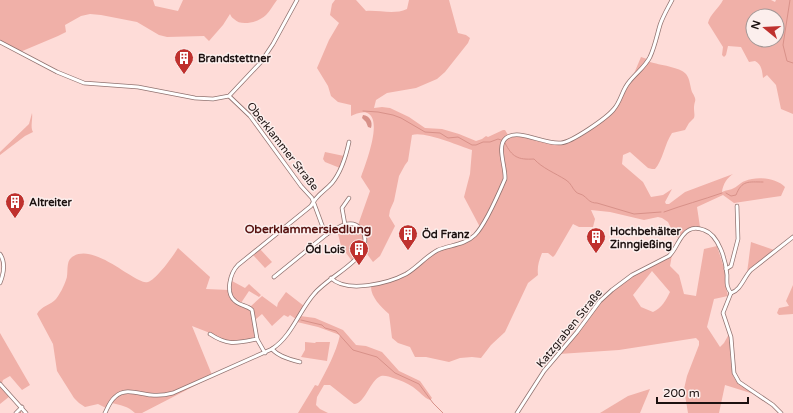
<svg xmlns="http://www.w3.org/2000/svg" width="793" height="413" font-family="'Varela Round',sans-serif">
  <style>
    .green { fill: #f0b0a8; fill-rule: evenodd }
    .water { fill: #d89189 }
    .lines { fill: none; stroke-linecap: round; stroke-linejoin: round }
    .stream { stroke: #d89189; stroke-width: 1 }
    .street-casing { stroke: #917370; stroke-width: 4.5 }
    .street { stroke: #fff; stroke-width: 3 }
    .labels { text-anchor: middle; stroke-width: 3; stroke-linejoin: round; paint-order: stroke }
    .poi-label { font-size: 11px; font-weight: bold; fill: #1c1110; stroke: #fcefed; text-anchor: start }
    .street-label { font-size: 11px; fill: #1c1110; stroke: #fcefed }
    .neighbourhood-label { font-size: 12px; font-weight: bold; fill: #581311; stroke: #fcefed }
  </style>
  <rect width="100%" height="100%" fill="#fedcd8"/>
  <g class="green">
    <path d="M0,0h153l2,6 23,5 5,-11h94c-4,5 -7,11 -11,15 -7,7 -25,12 -32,4 -2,-1 -3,-3 -4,-5l-7,11 -14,16 -5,-5 -37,1 -8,-2 -22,-13 -36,-7 -11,-1 -9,2 -16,9 1,7 -8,4 -38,16 -20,-11z"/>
    <path d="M335,0h21l10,11c14,-1 28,4 41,-2l2,-9h40l9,33 8,2 4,3 -2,5 -23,29 -8,7 -21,9 -29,5 -11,7 -2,8 8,-1 8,1 19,9 16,11 17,1 17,5 17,7 6,-2 4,-3 2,1 15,-7h2l3,5 -7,6 3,1c16,-15 39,6 59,2 15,-2 35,-20 48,-29l4,-5 13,-26 20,-22h2c9,3 30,5 36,12 4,5 4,12 6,18 6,10 2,7 2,17 0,3 1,6 0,9l-5,5 -4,7 -13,3c-7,10 -10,29 -17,36h-3l-4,-1 -18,-16 -7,3 -1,9 21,18 8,15 12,-2 9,-6 -7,13 1,2h3l16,-12 48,-18c-6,4 -10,10 -11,18 4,-2 9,-2 12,-4 4,-2 7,-6 11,-7 12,-5 31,-3 40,6l-4,9 -47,7 -11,-8 -26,12 3,20 -10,1 -11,10 -4,-2 -7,-14 -6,-4 -4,-1 -14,3 -34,-8 -19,-2 4,9 -2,8h-14l-6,-3 -18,31 -2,2 -5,-4h-6c-3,8 -5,13 -4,22l-10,8 -23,49 -14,13 -10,13 -9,-1 -12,1 -11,4 -23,-5h-11l-5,-10 -12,-4 -6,-5 -3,-24c-8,-7 -18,-17 -18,-27l26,-8 42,-28 31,-10 11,-12 -17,-32 6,-23 2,-24c-13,-4 -47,-19 -60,-15l-4,26 -3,4 -6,11 -5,25 -4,9 -1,6 6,10 -15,30 -7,6 -9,-12c3,-10 3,-19 -6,-25l12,-34 -9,-14c4,-12 21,-54 8,-63 -5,-4 -13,0 -18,2v-11l-13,-3 -7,-6 -3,-10 -11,-18 12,-28 10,-17 -9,-8 2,-11z"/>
    <path d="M723,0h48l4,2 1,-2h17v114l-12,-5 -5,-24 -9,-10 -4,3c-1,-7 -1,-13 -8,-17l-6,1 -8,-15 -13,-1 -2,9 -2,2 -2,-2 1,-8 -15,-24c2,-9 11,-15 15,-23zM753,16h24v24h-24z"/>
    <polygon points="641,57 647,59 644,65 633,76"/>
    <path d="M32,113c1,6 -2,14 1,19l-8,4 -25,19v-3l29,-28z"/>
    <polygon points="325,152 344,156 340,168 325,162 323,159"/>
    <path d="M352,225c12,3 15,16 9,26 -3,4 -6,7 -9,10l-11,-15 -4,-16 6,-3z"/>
    <polygon points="751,242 774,250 747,273"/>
    <path d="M717,246l8,25 1,17 2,8 -14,3 -7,28 13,20 4,-4 5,-9c2,12 0,38 7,47 5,6 14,10 21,14l-32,-10 -6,28h-31l-4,-24 3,-13 12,-31v-4l-3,-3 -77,12 -60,4 45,-56 28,-22 35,-17 5,-4 -2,11 9,9 5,19 12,2 8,-47zM652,271l18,21c-4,8 -8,16 -17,20l-12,-5 -8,-12z"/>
    <path d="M178,248l32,29 -4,12 23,1c4,14 8,14 20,19l5,10 1,17 -5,3 -20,3 -11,-3 -9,-6 -18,-7 20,49 -40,17 -12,3 -37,-4c-9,3 -13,9 -17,17l-8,-4 -13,3 -6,-4 -5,-5 -17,-27 -4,-27 -16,-30c4,-8 14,-9 19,-15 4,-5 8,-13 10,-19 3,-6 -1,-18 6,-23 19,-13 50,15 67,23 3,1 5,3 9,2 9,-3 25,-26 30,-34z"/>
    <polygon points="260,249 272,262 265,268 253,255"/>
    <path d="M232,281l13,7 4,-4 12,11 -2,2 -10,-6 -8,12c-10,-3 -10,-12 -9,-22z"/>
    <polygon points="793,285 793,314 779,315 777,313 779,308 789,306 786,301"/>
    <polygon points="286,292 304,306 296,319 290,315 288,317 284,315 272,326 262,314 256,319 253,310 250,307 262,296 277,307 278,303"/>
    <path d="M300,316l15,2 28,12 13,15 10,1 16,6 17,19 21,10 12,17 -2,2c-6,-2 -11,-9 -17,-13 -6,-4 -13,-7 -20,-9 -3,-1 -8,-3 -12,-2 -11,4 -16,28 -27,28l-24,-19h-6l-7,12 -1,8 4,4 8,4h-30l17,-28 3,1c9,-17 18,-33 22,-51l-22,-8 -21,-5z"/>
    <polygon points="0,333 30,385 22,390 10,376 3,380 2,383 0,382"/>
    <polygon points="305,342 315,343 316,342 330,342 327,361 301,357 305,350"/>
    <path d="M202,382l-60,31h-7c-7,-7 -15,-8 -23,-10 15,-20 35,-2 55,-7 12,-3 24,-10 35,-14z"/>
    <polygon points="0,385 10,396 0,404"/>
    <polygon points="650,389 640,413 600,413 628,396"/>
  </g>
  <path class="water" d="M363,115c7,1 10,7 8,13l-3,-1 -2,-5 -4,-4z"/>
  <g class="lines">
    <g class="stream">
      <polyline points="790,0 783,45 787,61 793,63"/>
      <polyline points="363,111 378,112 393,115 401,118 425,132 440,133 448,138 458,137 472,145 476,145 483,142 490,142 498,139 501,140"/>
      <path d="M505,143c7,14 13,17 29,16 8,9 21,14 32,21 5,3 6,8 10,12 2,2 6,2 8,4 5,4 6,7 13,7l37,11 27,-2"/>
      <path d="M726,193l5,3 5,-1c6,-15 12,-13 27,-13"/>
      <path d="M664,212c19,-7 38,-12 58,-19"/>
      <polyline points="301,320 322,325 325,328 336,331 353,350 377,357 395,373 419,384 433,403 443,413"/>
      <polyline points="20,412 21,413"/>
    </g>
    <g class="street-casing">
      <g id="street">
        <polyline points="0,42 57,72 84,83 138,87 195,98 213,99 229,96 261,62 273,44 297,0"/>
        <polyline points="345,225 342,208 349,198"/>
        <path d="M0,254c6,9 4,19 0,29"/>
        <polyline points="726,269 731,266 738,239 737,206"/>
        <polyline points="274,277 327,234"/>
        <path d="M331,278c16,16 58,5 75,-4 12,-7 20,-18 32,-24 12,-5 27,-5 37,-15 10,-10 24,-42 30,-56 1,-12 -9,-33 1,-41 13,-10 38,7 55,5 11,-1 46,-25 53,-34 7,-8 8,-19 15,-27 7,-9 16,-15 21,-25 5,-11 7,-22 10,-32 3,-9 8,-17 12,-25"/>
        <polyline points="731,293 723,313 731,337 734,373 739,382 773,405 781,413"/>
        <path d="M731,293c10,-3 13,-16 20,-23l42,-33"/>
        <path d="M210,334c18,12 27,9 47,5"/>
        <path d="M272,349c6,7 19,11 28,13"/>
        <path d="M265,353l-8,-14 -5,-29c-5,-5 -12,-4 -17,-9 -10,-8 -5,-28 3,-36l73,-59c6,-12 13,-14 21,-23 10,-12 14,-27 17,-41"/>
        <polyline points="0,384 26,413"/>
        <polyline points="16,413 22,407"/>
        <path d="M105,413c3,-6 5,-12 10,-16 10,-10 24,-3 36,-2 8,1 15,0 22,-2l99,-44c20,-13 27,-38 42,-55 12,-15 46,-31 50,-48 4,-14 -7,-26 -20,-21 -6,2 -11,6 -17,9l-5,-9 -10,-27 -11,-12 -51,-70 -21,-20"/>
        <path d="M517,413l27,-42 33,-39 23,-31 12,-11 20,-15 37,-19c8,-7 10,-21 20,-26 5,-3 10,-2 15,0 15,5 22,31 23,45 0,7 -1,12 4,18"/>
      </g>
    </g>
    <use href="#street" class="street"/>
  </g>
  <defs>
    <g id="building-pin" transform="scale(1)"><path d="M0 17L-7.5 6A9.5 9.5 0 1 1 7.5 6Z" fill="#bf312e" stroke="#fcefed"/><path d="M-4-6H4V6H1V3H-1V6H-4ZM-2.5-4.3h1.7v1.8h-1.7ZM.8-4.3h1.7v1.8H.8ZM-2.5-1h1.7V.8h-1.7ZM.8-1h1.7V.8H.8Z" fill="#fff"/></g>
  </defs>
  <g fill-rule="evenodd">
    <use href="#building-pin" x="184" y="58"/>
    <use href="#building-pin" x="15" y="202"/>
    <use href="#building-pin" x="408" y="234"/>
    <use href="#building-pin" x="596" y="237"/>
    <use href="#building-pin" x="359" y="249"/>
  </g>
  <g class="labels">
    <g class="poi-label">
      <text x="198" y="62">Brandstettner</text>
      <text x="29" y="206">Altreiter</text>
      <text x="610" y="235">Hochbehälter<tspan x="610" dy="13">Zinngießing</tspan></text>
      <text x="422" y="238">Öd Franz</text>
      <text x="345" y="253" text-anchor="end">Öd Lois</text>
    </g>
    <g class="street-label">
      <text transform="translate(283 146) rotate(52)" y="4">Oberklammer Straße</text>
      <text transform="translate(569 328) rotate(-51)" y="4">Katzgraben Straße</text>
    </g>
    <g class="neighbourhood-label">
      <text x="308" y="233">Oberklammersiedlung</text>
    </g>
  </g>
  <g transform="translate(765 28) rotate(288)"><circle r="19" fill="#fcefed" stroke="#a29695"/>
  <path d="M0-3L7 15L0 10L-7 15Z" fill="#bf312e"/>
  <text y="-6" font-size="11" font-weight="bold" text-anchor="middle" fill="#1c1110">N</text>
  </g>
  <path d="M657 397v6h91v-6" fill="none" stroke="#1c1110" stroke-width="2"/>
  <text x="663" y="397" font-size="12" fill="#1c1110" stroke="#fcefed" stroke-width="3" paint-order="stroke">200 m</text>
</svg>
